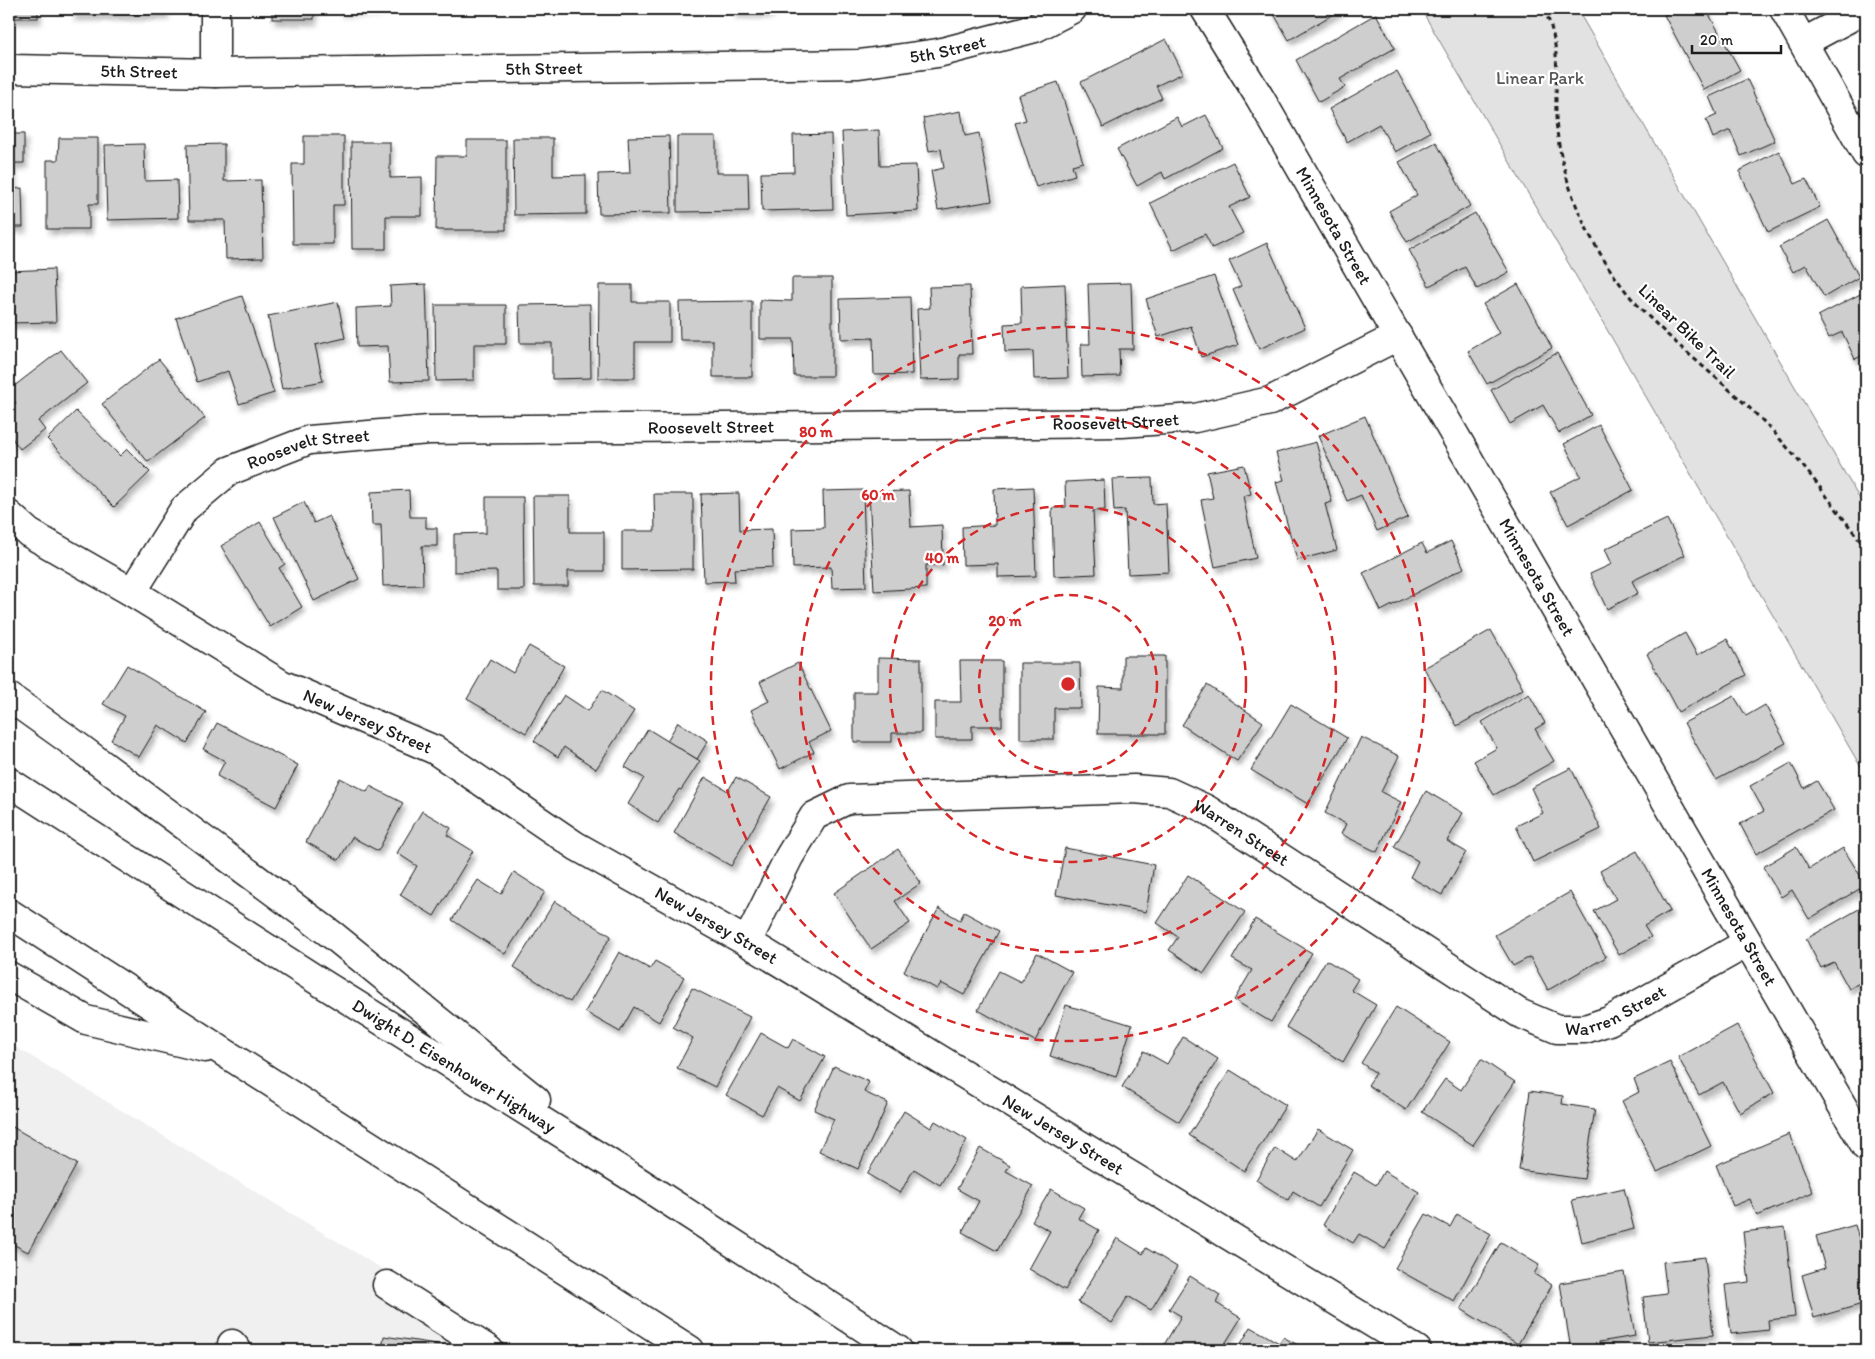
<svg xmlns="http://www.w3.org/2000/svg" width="1875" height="1359" font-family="Itim,sans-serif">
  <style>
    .built { fill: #f0f0f0 }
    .green { fill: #e2e2e2; stroke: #7f7f7f }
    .building { fill: #cecece; stroke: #1c1c1c; filter: url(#shadow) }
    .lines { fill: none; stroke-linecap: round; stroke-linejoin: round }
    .minor-casing { stroke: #1c1c1c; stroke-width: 31 }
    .highway-casing { stroke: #1c1c1c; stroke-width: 31 }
    .path { stroke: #1c1c1c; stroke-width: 3; stroke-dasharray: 5 4; stroke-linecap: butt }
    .minor { stroke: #fff; stroke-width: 28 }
    .highway { stroke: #fff; stroke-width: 28 }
    .ring { fill: none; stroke: #d62828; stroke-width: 2.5; stroke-dasharray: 9 6 }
    .labels { text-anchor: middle; stroke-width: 4.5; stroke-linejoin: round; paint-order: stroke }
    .street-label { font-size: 18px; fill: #1c1c1c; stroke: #fff }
    .park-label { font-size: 18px; fill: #575757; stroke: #fff }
    .centre { fill: #d62828; stroke: #fff; stroke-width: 2.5 }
    .ring-label { font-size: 15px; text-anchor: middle; font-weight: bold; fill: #d62828; stroke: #fff; stroke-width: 4.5; stroke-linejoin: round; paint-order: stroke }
  </style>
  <defs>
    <filter id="shadow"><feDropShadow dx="3" dy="5.5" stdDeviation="2.5" flood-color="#0004"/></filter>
  </defs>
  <rect width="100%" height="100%" fill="#fff"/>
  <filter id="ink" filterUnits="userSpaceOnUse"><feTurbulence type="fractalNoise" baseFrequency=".02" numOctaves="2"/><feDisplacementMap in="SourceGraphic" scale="10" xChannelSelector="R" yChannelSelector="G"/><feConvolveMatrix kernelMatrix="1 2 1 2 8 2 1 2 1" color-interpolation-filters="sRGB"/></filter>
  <g filter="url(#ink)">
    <polygon class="built" points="9,1043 81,1086 516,1350 9,1350"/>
    <polygon class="green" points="1421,9 1577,9 1866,510 1866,776"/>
    <g class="building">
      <rect x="9" y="9" width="29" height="9"/>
      <polygon points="72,9 165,9 165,14 72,15"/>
      <rect x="272" y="9" width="42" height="10"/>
      <polygon points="340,9 378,9 378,10 340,11"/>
      <polygon points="733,9 771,9 771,12 733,13"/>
      <polygon points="1271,9 1342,9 1289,40"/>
      <polygon points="1676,9 1706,9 1740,70 1704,90 1664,15"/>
      <polygon points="1376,14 1395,48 1340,79 1345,87 1319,102 1296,60"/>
      <polygon points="1166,39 1183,73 1156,86 1162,98 1103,127 1081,82"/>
      <polygon points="1397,71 1430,132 1395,152 1379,124 1347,142 1329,109"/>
      <polygon points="1747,79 1775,141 1741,156 1730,130 1713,138 1706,120 1717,115 1709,97"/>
      <polygon points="1058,82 1083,162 1072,165 1075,175 1036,187 1015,123 1026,120 1018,95"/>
      <polygon points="961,111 965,136 979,133 992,201 938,210 931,171 944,168 941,149 929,151 923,118"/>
      <polygon points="1206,115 1223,148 1165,179 1162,172 1137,186 1117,149 1177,117 1182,127"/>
      <polygon points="879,130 880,166 916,165 918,211 846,215 842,132"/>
      <polygon points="9,134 24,134 24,163 13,163 13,189 22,188 23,227 9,227"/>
      <polygon points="831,134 833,209 762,211 761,173 794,172 793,135"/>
      <polygon points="304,136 344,136 344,205 333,205 333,244 293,244 292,164 304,164"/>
      <polygon points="669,136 671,213 599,214 598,174 630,173 628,137"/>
      <polygon points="677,136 716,136 716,173 748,173 749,211 677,212"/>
      <polygon points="59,138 98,138 98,204 89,204 89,229 47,229 47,160 58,160"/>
      <polygon points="513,138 553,138 553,176 586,175 586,214 514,215"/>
      <polygon points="467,140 506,140 506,230 436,230 437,156 467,156"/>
      <polygon points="351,142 390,142 390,178 422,177 422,216 386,216 386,249 352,249"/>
      <polygon points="1436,142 1470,206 1407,242 1389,211 1417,195 1399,162"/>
      <polygon points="144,144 145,181 177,180 178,218 107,220 105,145"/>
      <polygon points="224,144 224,181 261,180 263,258 226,259 225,220 189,220 187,145"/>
      <polygon points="1779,151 1795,184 1806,179 1820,207 1768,232 1739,171"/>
      <polygon points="1233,162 1250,197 1229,207 1243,233 1212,248 1205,234 1173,250 1150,203"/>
      <polygon points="1475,213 1509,272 1477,289 1465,267 1429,286 1409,250"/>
      <polygon points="1828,220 1859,277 1824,297 1806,265 1793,272 1779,247"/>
      <polygon points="1267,243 1305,328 1259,349 1233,290 1241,286 1229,261"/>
      <polygon points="54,269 56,322 9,323 9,271"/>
      <polygon points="1214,276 1238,345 1201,357 1191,326 1158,337 1146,299"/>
      <polygon points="792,278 832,278 832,376 794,376 793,339 760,339 760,300 792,301"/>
      <polygon points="1131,283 1133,349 1119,349 1120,376 1082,377 1081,344 1090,344 1088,284"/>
      <polygon points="426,284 429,381 390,382 388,346 357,347 356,308 391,306 390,286"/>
      <polygon points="1065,284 1068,378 1034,379 1033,351 1005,352 1004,324 1022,323 1021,286"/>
      <polygon points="1518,284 1552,348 1487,384 1468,351 1499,333 1483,304"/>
      <polygon points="599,285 632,285 632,302 670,302 670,342 635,342 635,378 598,378"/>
      <polygon points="970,286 972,354 959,354 959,379 920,380 917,309 930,308 929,287"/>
      <polygon points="1866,291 1866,354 1855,359 1842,332 1829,338 1818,316"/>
      <polygon points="242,296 274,393 239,404 228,371 197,382 176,318"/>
      <polygon points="910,297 912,374 874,375 873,338 841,339 840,299"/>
      <polygon points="752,301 752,377 713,377 713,340 680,340 679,302"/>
      <polygon points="338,302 345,338 315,345 323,381 282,389 268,316"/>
      <polygon points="590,304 591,378 552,379 552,343 520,343 519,305"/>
      <polygon points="435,305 506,305 506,344 474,344 474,380 436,381"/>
      <polygon points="61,350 87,383 38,421 45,430 20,449 9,434 9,408 16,403 9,394 9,390"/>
      <polygon points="1557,353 1591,415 1559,433 1543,405 1510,424 1491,390"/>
      <polygon points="159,359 205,418 148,462 102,404"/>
      <polygon points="76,411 120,456 127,449 150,472 114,507 47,439"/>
      <polygon points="1365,416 1408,517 1377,531 1361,495 1347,501 1318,436"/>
      <polygon points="1599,425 1633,490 1568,525 1550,492 1581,476 1564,444"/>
      <polygon points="1316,442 1332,502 1325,504 1337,550 1297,560 1276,482 1284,480 1276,453"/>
      <polygon points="1244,465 1251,494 1243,496 1256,558 1215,567 1201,500 1213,498 1207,472"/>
      <polygon points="1152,478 1153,504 1166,503 1169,572 1128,574 1125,510 1114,511 1112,479"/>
      <polygon points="1104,480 1105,510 1093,511 1096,574 1054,576 1052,508 1066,507 1065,482"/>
      <polygon points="1033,487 1036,576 998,577 998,564 963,565 962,527 995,525 994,489"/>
      <polygon points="409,490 410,517 426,517 426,528 437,528 437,546 422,546 423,585 383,586 381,525 372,525 371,492"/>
      <polygon points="863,490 866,587 832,588 831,567 793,568 792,529 824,528 823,491"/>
      <polygon points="909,491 911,527 942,525 943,565 926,565 926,588 874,591 869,492"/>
      <polygon points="739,493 740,530 772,529 773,567 734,569 735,581 704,582 701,494"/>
      <polygon points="654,494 693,494 693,569 622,570 622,531 655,531"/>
      <polygon points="533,496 570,496 570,532 604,532 604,571 568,571 568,586 534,586"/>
      <polygon points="486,497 523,497 524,590 497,590 497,571 454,572 454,534 486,533"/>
      <polygon points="304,502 314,523 329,516 359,579 314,601 274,517"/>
      <polygon points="1667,519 1685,555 1632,581 1638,593 1607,609 1590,574 1612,564 1605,549"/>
      <polygon points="260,522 285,564 279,568 302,607 270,627 221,546"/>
      <polygon points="1451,541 1464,568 1381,611 1363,573 1422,543 1427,553"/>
      <polygon points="1491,630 1523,689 1457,726 1424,668"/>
      <polygon points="1685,633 1697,655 1727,639 1746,675 1678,712 1647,654"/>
      <polygon points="529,646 564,666 526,733 467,699 490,659 513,673"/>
      <polygon points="1123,656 1165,656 1165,734 1098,734 1099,687 1123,688"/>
      <polygon points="878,658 921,659 921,733 892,733 892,742 854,742 854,692 878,692"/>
      <polygon points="960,661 1002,661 1002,726 972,726 972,739 935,739 935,702 961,702"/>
      <polygon points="798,663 831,731 809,742 814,752 780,769 751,710 769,701 760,682"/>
      <polygon points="1020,663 1080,663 1081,708 1054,708 1054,739 1020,739"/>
      <polygon points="127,665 206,712 187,743 158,725 139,757 111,740 125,716 103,704"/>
      <polygon points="1207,685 1263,722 1237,761 1182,725"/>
      <polygon points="602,690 634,711 596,769 564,747 558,757 534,741 564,695 588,711"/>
      <polygon points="1529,694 1545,723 1535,729 1554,761 1494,795 1474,761 1497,748 1482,722"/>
      <polygon points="1734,696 1746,716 1765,705 1786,743 1716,780 1684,723"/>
      <polygon points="1291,704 1347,738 1308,804 1251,770"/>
      <polygon points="678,722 708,741 697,759 667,741"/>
      <polygon points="217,723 298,765 276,807 217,776 225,761 203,749"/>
      <polygon points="648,729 700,761 681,790 679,789 658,823 628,804 644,778 625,767"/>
      <polygon points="1361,737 1399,756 1381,792 1401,802 1377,852 1341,834 1346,824 1325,813"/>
      <polygon points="1791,763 1804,788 1817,781 1834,810 1756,854 1740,824 1764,811 1750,786"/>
      <polygon points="1571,768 1601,829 1533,862 1516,826 1543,813 1531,788"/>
      <polygon points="705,777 728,791 736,777 771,797 731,866 674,833"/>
      <polygon points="340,778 367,792 370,786 403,803 378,851 352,837 339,860 306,842"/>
      <polygon points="1426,791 1463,813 1447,841 1466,852 1442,895 1410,877 1418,861 1394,847"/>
      <polygon points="422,811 451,828 447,835 473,851 434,916 400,895 417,866 397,853"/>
      <polygon points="1796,847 1809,869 1843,848 1866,885 1809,919 1792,890 1781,897 1763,867"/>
      <polygon points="1065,848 1154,865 1146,912 1056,895"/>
      <polygon points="898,849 921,883 895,901 910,923 871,949 834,893"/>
      <polygon points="1637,851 1670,911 1644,926 1651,937 1619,955 1594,911 1616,899 1600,871"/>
      <polygon points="514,872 545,892 505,954 452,920 478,880 501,894"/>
      <polygon points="1188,875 1245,912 1204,973 1169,950 1178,937 1157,923"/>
      <polygon points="1570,892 1606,957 1548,990 1530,957 1513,966 1495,935"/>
      <polygon points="555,901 611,936 570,1002 514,967"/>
      <polygon points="1866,905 1866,979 1849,989 1834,962 1821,968 1806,939"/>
      <polygon points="939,908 960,920 964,912 999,931 964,995 941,983 937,989 904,971"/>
      <polygon points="1255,919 1312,953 1271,1022 1234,1000 1252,970 1232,959"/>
      <polygon points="619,952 650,969 655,961 684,977 659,1022 634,1007 620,1032 585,1012"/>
      <polygon points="1037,953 1072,972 1035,1041 978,1010 999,971 1021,982"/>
      <polygon points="1326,960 1358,979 1351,990 1376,1005 1343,1062 1286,1027"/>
      <polygon points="692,988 750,1017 715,1087 677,1068 693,1038 673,1027"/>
      <polygon points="1066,1005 1132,1025 1116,1077 1050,1056"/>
      <polygon points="1396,1007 1450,1042 1406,1110 1368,1085 1376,1073 1361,1063"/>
      <polygon points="1737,1025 1774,1093 1740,1113 1723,1082 1699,1095 1678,1057"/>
      <polygon points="761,1033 788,1048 793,1039 825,1057 800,1101 777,1088 762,1115 726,1095"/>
      <polygon points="1183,1037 1218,1059 1179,1122 1122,1087 1144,1051 1167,1064"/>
      <polygon points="1481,1059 1515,1082 1473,1145 1422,1112 1445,1079 1461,1090"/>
      <polygon points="1670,1062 1711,1146 1657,1172 1622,1101 1639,1092 1634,1079"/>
      <polygon points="834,1066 869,1082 864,1092 888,1103 858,1169 819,1151 834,1119 814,1110"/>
      <polygon points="1230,1070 1286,1105 1244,1171 1189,1135"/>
      <polygon points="1530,1091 1563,1096 1562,1104 1595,1109 1584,1179 1519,1170"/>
      <polygon points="904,1111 931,1128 935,1121 967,1140 940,1185 914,1169 900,1193 867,1174"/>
      <polygon points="9,1125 77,1164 28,1252 9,1242"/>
      <polygon points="1318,1129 1353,1150 1319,1207 1293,1191 1288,1200 1256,1180 1275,1148 1297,1162"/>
      <polygon points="1789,1134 1813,1192 1757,1216 1750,1199 1733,1206 1716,1165"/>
      <polygon points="980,1148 1010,1165 1006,1171 1033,1186 997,1251 962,1232 979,1201 957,1189"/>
      <polygon points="1384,1171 1419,1192 1385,1249 1359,1234 1353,1243 1323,1225 1354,1172 1376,1185"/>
      <polygon points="1624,1188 1634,1229 1582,1242 1572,1200"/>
      <polygon points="1051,1189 1084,1208 1078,1218 1099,1230 1065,1290 1029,1269 1050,1231 1032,1221"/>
      <polygon points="1426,1214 1450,1227 1457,1214 1491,1234 1454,1301 1395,1268"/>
      <polygon points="1855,1225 1866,1263 1866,1303 1814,1318 1802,1275 1825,1268 1816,1236"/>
      <polygon points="1785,1227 1795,1317 1768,1320 1769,1330 1731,1334 1725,1285 1749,1282 1743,1232"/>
      <polygon points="1117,1238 1143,1254 1146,1248 1177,1267 1151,1310 1128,1296 1112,1323 1078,1302"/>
      <polygon points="1501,1242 1539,1265 1534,1274 1552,1285 1518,1344 1461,1309"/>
      <polygon points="1705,1257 1713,1335 1648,1342 1643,1297 1667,1294 1663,1262"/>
      <polygon points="1624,1272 1635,1336 1599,1342 1600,1350 1571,1350 1560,1283"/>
      <polygon points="1190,1276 1220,1295 1216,1303 1241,1318 1221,1350 1161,1350 1181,1316 1169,1309"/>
      <polygon points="1251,1327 1279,1343 1283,1337 1307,1350 1237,1350"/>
      <polygon points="384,1336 449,1346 448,1350 382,1350"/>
    </g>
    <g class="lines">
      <g class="minor-casing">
        <g id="minor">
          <path id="s1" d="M1205,9l55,89 606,1049"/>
          <polyline points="1784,9 1866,154"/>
          <polyline points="1804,42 1866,9"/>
          <path id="s2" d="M9,69l206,4 644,-9 79,-11 97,-25 37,-19"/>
          <polyline points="215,73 215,9"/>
          <path id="s3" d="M9,515l20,18 103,59 149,92 154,66 141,96 171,96 670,408"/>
          <path id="s4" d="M132,592l52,-83 45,-38 80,-31 120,-10 693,-7 73,-5 75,-17 128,-65"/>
          <path id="s5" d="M747,942l42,-85 25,-41 35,-17 285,-10 35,3 37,17 313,204 38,16h28l24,-8 138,-78"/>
          <polyline points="387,1285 489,1350"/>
          <polyline points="232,1344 237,1350"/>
        </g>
      </g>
      <g class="highway-casing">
        <g id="highway">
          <polyline points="9,697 65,737 335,937 536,1100"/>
          <path id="s6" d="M9,782l303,195 321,201 265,172"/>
          <polyline points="9,913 225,1053 690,1350"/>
          <polyline points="9,976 86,1020 205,1048"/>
        </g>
      </g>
      <path class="path" d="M1544,9c18,38 11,67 12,107 1,39 17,89 36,123 14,26 32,53 53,74 39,40 85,74 125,115 35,38 66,80 96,121"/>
      <use href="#minor" class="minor"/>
      <use href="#highway" class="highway"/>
    </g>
  </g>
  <g class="ring">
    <circle cx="1068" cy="684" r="89"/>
    <circle cx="1068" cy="684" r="178"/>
    <circle cx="1068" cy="684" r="268"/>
    <circle cx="1068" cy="684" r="357"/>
  </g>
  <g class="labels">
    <g class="street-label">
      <text dy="6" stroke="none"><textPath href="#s2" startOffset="940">5th Street</textPath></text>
      <text dy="6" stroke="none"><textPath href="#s2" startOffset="535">5th Street</textPath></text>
      <text dy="6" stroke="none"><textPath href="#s2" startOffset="130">5th Street</textPath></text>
      <text dy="6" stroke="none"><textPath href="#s1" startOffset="252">Minnesota Street</textPath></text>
      <text transform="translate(1687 331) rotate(44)" y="6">Linear Bike Trail</text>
      <text dy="6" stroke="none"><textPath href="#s4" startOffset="1050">Roosevelt Street</textPath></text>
      <text dy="6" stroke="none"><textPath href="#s4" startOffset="645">Roosevelt Street</textPath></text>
      <text dy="6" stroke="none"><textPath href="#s4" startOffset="240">Roosevelt Street</textPath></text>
      <text dy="6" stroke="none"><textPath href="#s1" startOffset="658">Minnesota Street</textPath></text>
      <text dy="6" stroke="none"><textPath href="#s3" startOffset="415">New Jersey Street</textPath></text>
      <text dy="6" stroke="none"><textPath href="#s5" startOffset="585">Warren Street</textPath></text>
      <text dy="6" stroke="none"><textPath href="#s3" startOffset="820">New Jersey Street</textPath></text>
      <text dy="6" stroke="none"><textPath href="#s1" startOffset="1062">Minnesota Street</textPath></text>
      <text dy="6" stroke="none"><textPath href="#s5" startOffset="1020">Warren Street</textPath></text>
      <text dy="6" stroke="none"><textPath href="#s6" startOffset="528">Dwight D. Eisenhower Highway</textPath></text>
      <text dy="6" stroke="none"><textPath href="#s3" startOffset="1225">New Jersey Street</textPath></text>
    </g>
    <g class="park-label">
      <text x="1540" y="84">Linear Park</text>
    </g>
  </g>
  <circle cx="1068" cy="684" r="8" class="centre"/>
  <g class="ring-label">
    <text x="816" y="437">80 m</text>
    <text x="878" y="500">60 m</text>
    <text x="942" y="563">40 m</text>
    <text x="1005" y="626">20 m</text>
  </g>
  <rect width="1875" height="1359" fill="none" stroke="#fff" stroke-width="30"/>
  <rect x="15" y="15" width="1845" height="1329" fill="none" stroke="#1c1c1c" stroke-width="2" filter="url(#ink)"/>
  <path d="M1692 45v8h89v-8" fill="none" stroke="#1c1c1c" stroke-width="2.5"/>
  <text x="1700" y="45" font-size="15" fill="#1c1c1c" stroke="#ffffff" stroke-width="4" paint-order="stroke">20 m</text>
</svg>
